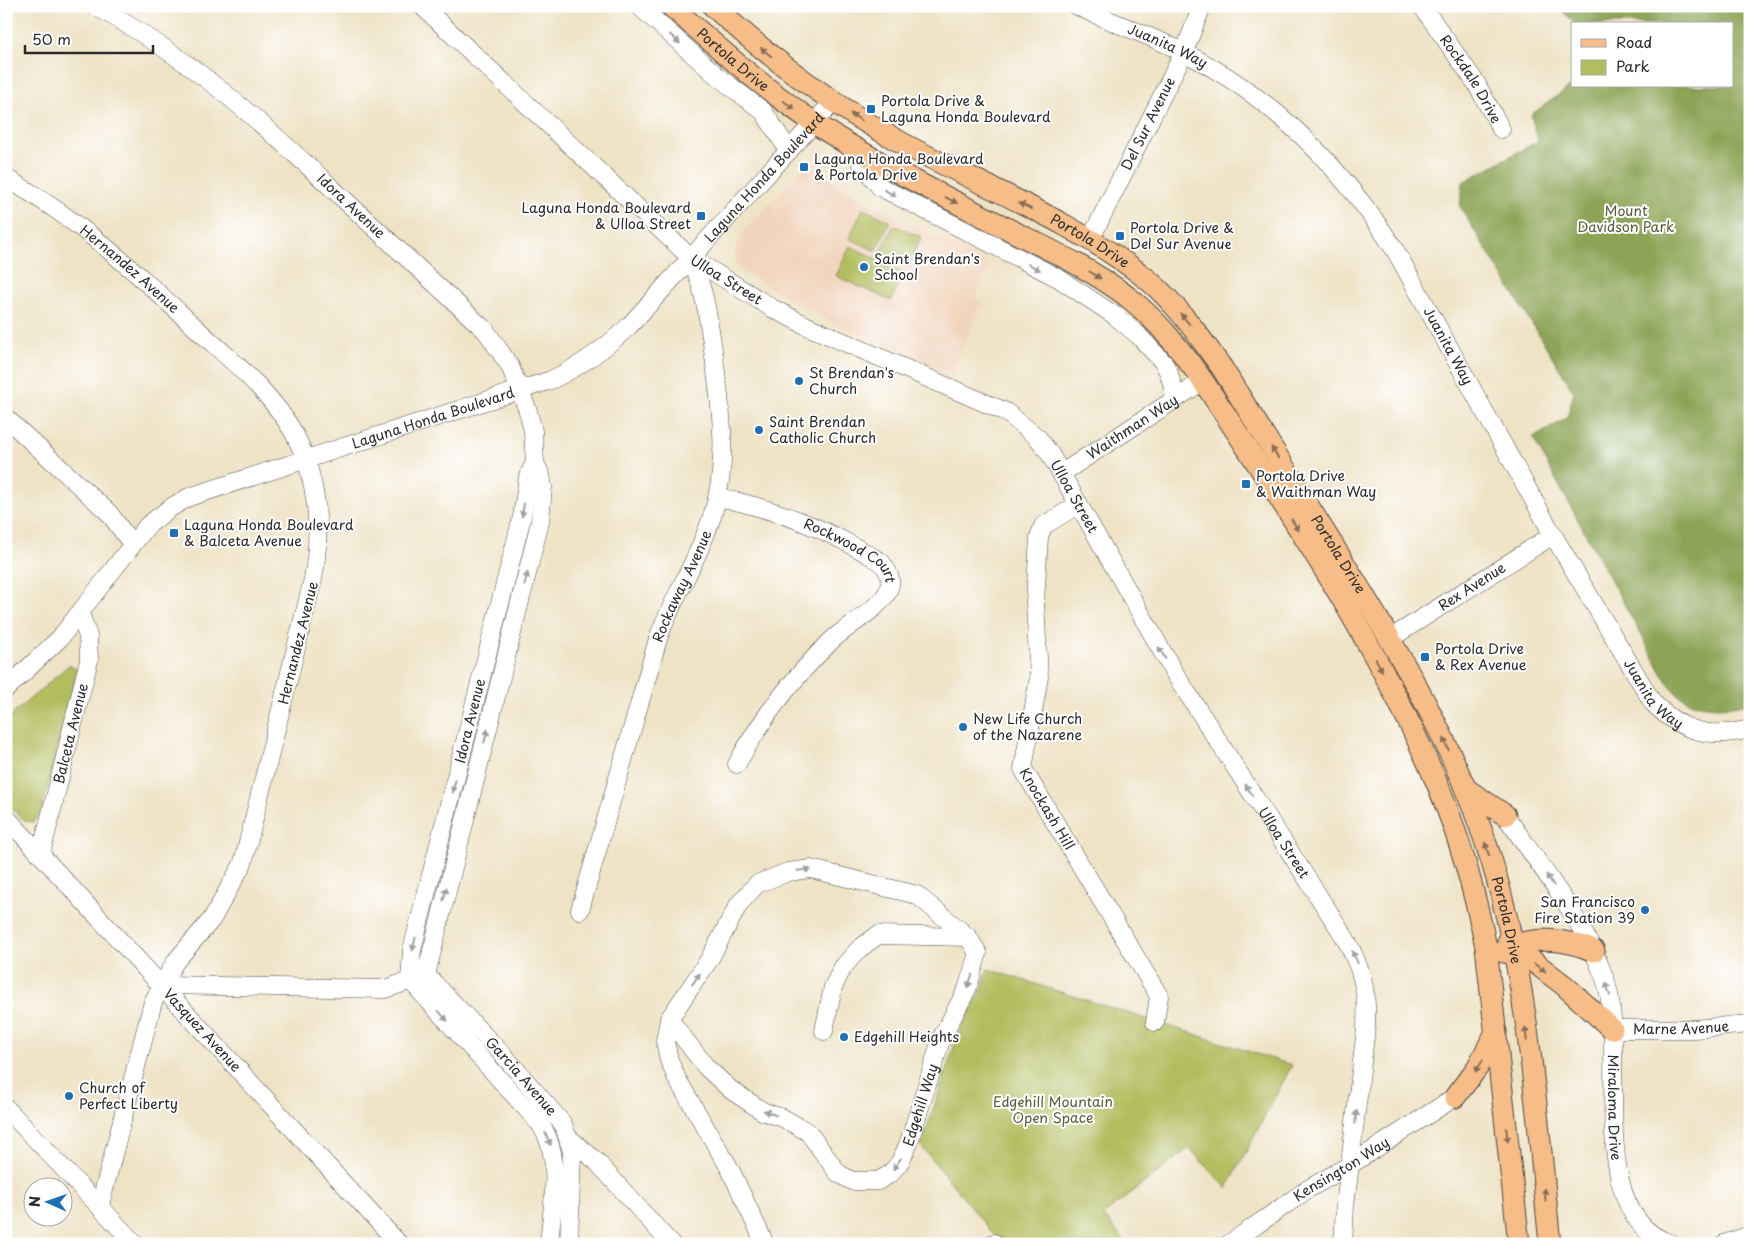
<svg xmlns="http://www.w3.org/2000/svg" width="1756" height="1250" font-family="'Playpen Sans',sans-serif">
  <style>
    .built { fill: #f2d5bd }
    .green { fill: #b2bd5f; stroke: #6e7445 }
    .forest { fill: #8da456; stroke: #5c6840 }
    .lines { fill: none; stroke-linecap: round; stroke-linejoin: round }
    .minor-casing { stroke: #484742; stroke-width: 19 }
    .major-casing { stroke: #484742; stroke-width: 23 }
    .minor { stroke: #fff; stroke-width: 18 }
    .major { stroke: #f7bd88; stroke-width: 21 }
    .oneway { fill: #a0a0a0 }
    .oneway2 { fill: #876d55 }
    .poi-dot { fill: #1f6fb2; stroke: #fff; stroke-width: 2 }
    .labels { text-anchor: middle; stroke-width: 4; stroke-linejoin: round; paint-order: stroke }
    .street-label { font-size: 14px; fill: #2b2b2b; stroke: #fff }
    .poi-label { font-size: 14px; fill: #2b2b2b; stroke: #fff; text-anchor: start }
    .park-label { font-size: 14px; fill: #5a5e3d; stroke: #fff }
  </style>
  <rect width="100%" height="100%" fill="#fff"/>
  <filter id="ink" filterUnits="userSpaceOnUse"><feTurbulence type="fractalNoise" baseFrequency=".02" numOctaves="2"/><feDisplacementMap in="SourceGraphic" scale="10" xChannelSelector="R" yChannelSelector="G"/><feConvolveMatrix kernelMatrix="1 2 1 2 8 2 1 2 1" color-interpolation-filters="sRGB"/></filter>
  <filter id="wash" filterUnits="userSpaceOnUse"><feTurbulence type="fractalNoise" baseFrequency=".0096" numOctaves="4" result="noise"/><feDisplacementMap in="SourceGraphic" scale="20" xChannelSelector="R" yChannelSelector="G"/><feGaussianBlur stdDeviation="1.12" result="paint"/><feColorMatrix in="noise" values="0 0 0 0 0 0 0 0 0 0 0 0 0 0 0 0 0 1.4 0 .05"/><feComposite in="paint" operator="in"/></filter>
  <g filter="url(#wash)">
    <rect width="100%" height="100%" fill="#efe3c6"/>
    <polygon class="built" points="807,163 842,188 902,221 991,263 975,299 983,303 951,373 838,325 792,301 741,270 736,265 735,249 739,237"/>
    <g class="green">
      <polygon points="863,209 890,221 876,251 849,238"/>
      <polygon points="894,225 921,237 907,267 880,254"/>
      <polygon points="850,246 904,272 891,301 836,276"/>
      <polygon points="69,665 73,666 77,670 41,813 33,822 25,821 6,803 6,720"/>
      <polygon points="988,969 1292,1065 1227,1188 1189,1148 1103,1215 1127,1244 1001,1244 921,1146 959,1032 982,990"/>
    </g>
    <path class="forest" d="M1558,6h192v697c-21,4 -48,8 -67,-5 -6,-3 -10,-9 -15,-14l-135,-246 34,-20 7,-26 -114,-185 3,-25 75,-41 -7,-26 41,-30 160,1v-62h-157z"/>
  </g>
  <g filter="url(#ink)">
    <g class="lines">
      <g class="minor-casing">
        <g id="minor">
          <path id="s1" d="M95,6c94,51 163,113 240,185 50,47 101,93 151,140l24,35 18,45 5,20 2,32 6,12 2,12 -3,35 -114,453"/>
          <path id="s2" d="M422,6l269,252 81,50 35,18 199,86 32,26 12,16 125,220 169,262c18,32 24,55 22,92l-21,178 -2,38"/>
          <polyline points="639,6 717,76 763,111 789,151"/>
          <path id="s3" d="M1077,6c35,17 73,29 108,47 88,44 157,115 210,197l158,285 100,168c29,29 56,36 97,26"/>
          <path id="s4" d="M1422,6l54,77 25,46"/>
          <polyline points="849,146 880,187 1058,278 1114,315 1139,336 1163,362 1169,373 1176,399"/>
          <path id="s5" d="M6,178c75,43 130,94 192,152 35,32 74,63 97,105 23,44 27,95 18,144l-70,284 -31,56 -37,43 -22,40 -53,203"/>
          <path id="s6" d="M1090,240l94,-188 18,-46"/>
          <polyline points="6,418 109,513 132,544"/>
          <path d="M535,463l-7,13 -6,41 -110,433 -2,30 131,145c22,34 11,80 8,119"/>
          <path id="s7" d="M1062,473l141,-92"/>
          <path id="s8" d="M718,497c63,14 108,31 163,65 8,9 13,19 6,31 -10,17 -40,33 -55,47 -38,37 -70,77 -95,124"/>
          <path id="s9" d="M1079,504l-36,22 -4,11 -4,65 4,75 -16,92 136,227 -4,26"/>
          <path id="s10" d="M1391,638l162,-103"/>
          <path id="s11" d="M6,689l54,-51 87,-112 23,-18 19,-11 362,-117c30,-14 55,-32 79,-55l203,-223"/>
          <path id="s12" d="M1505,815c35,51 77,103 99,161 27,70 -24,241 68,268"/>
          <path id="s13" d="M6,817l393,427"/>
          <path id="s14" d="M41,854l48,-194 -1,-24 -8,-23"/>
          <path id="s15" d="M580,910l78,-271c14,-39 37,-74 51,-114 21,-55 13,-111 5,-168 -5,-35 -9,-67 -23,-99"/>
          <path id="s16" d="M426,975l79,82 58,67 9,27 -3,93"/>
          <polyline points="161,985 385,989 421,977"/>
          <path id="s17" d="M669,1019l37,48 25,23 33,22 19,6 25,14 30,41 14,8h26l12,-7 10,-12 8,-17 34,-108 25,-48 11,-36 -10,-16 -51,-42 -106,-26 -23,3 -31,12 -18,20 -30,56 -40,59 -4,22 4,19 8,19 53,90 35,75"/>
          <path id="s18" d="M1612,1029h82l56,-5"/>
          <polyline points="824,1031 833,987 843,967 859,949 878,935 968,937"/>
          <polyline points="6,1108 135,1244"/>
          <polyline points="569,1138 597,1162 671,1244"/>
          <polyline points="993,1244 994,1243"/>
          <path id="s19" d="M1229,1244l79,-55 42,-24 105,-68"/>
          <polyline points="1724,1244 1750,1235"/>
        </g>
      </g>
      <g class="major-casing">
        <g id="major">
          <path id="s20" d="M671,6c56,50 111,99 175,137 57,34 116,62 174,92 37,18 75,37 108,62 30,24 53,53 75,84 86,130 175,263 236,407 21,51 36,105 47,159l33,297"/>
          <path id="s21" d="M713,6c58,53 121,100 189,137 82,44 172,78 245,136 30,25 53,58 75,89 39,63 78,125 117,187 61,98 119,196 153,307 37,123 45,255 58,382"/>
          <polyline points="1466,789 1505,815"/>
          <polyline points="1508,942 1565,986 1612,1029"/>
          <path d="M1503,952c26,-18 64,-13 91,-1"/>
          <polyline points="1455,1097 1477,1068 1496,1032"/>
        </g>
      </g>
      <use href="#minor" class="minor"/>
      <use href="#major" class="major"/>
    </g>
    <defs><path id="oneway-solid" d="M-6-.8H1V-3.2L6.5 0L1 3.2V.8H-6Z" transform="scale(1.25)"/></defs>
    <g class="oneway">
      <use href="#oneway-solid" transform="translate(675 39) rotate(42)"/>
      <use href="#oneway-solid" transform="translate(890 193) rotate(28)"/>
      <use href="#oneway-solid" transform="translate(1034 267) rotate(27)"/>
      <use href="#oneway-solid" transform="translate(523 510) rotate(99)"/>
      <use href="#oneway-solid" transform="translate(526 579) rotate(-76)"/>
      <use href="#oneway-solid" transform="translate(1162 653) rotate(-121)"/>
      <use href="#oneway-solid" transform="translate(486 736) rotate(-76)"/>
      <use href="#oneway-solid" transform="translate(454 786) rotate(104)"/>
      <use href="#oneway-solid" transform="translate(1249 790) rotate(-123)"/>
      <use href="#oneway-solid" transform="translate(804 870) rotate(-5)"/>
      <use href="#oneway-solid" transform="translate(1550 880) rotate(-124)"/>
      <use href="#oneway-solid" transform="translate(445 894) rotate(-76)"/>
      <use href="#oneway-solid" transform="translate(414 944) rotate(103)"/>
      <use href="#oneway-solid" transform="translate(1355 957) rotate(-114)"/>
      <use href="#oneway-solid" transform="translate(696 979) rotate(-55)"/>
      <use href="#oneway-solid" transform="translate(970 981) rotate(109)"/>
      <use href="#oneway-solid" transform="translate(1608 989) rotate(-107)"/>
      <use href="#oneway-solid" transform="translate(443 1016) rotate(48)"/>
      <use href="#oneway-solid" transform="translate(770 1113) rotate(-159)"/>
      <use href="#oneway-solid" transform="translate(1356 1117) rotate(-83)"/>
      <use href="#oneway-solid" transform="translate(548 1139) rotate(66)"/>
      <use href="#oneway-solid" transform="translate(897 1164) rotate(124)"/>
    </g>
    <g class="oneway2">
      <use href="#oneway-solid" transform="translate(766 52) rotate(-141)"/>
      <use href="#oneway-solid" transform="translate(789 105) rotate(36)"/>
      <use href="#oneway-solid" transform="translate(856 117) rotate(-148)"/>
      <use href="#oneway-solid" transform="translate(951 200) rotate(27)"/>
      <use href="#oneway-solid" transform="translate(1025 206) rotate(-154)"/>
      <use href="#oneway-solid" transform="translate(1095 275) rotate(32)"/>
      <use href="#oneway-solid" transform="translate(1185 319) rotate(-131)"/>
      <use href="#oneway-solid" transform="translate(1275 453) rotate(-122)"/>
      <use href="#oneway-solid" transform="translate(1295 525) rotate(58)"/>
      <use href="#oneway-solid" transform="translate(1379 665) rotate(62)"/>
      <use href="#oneway-solid" transform="translate(1446 744) rotate(-115)"/>
      <use href="#oneway-solid" transform="translate(1487 849) rotate(-108)"/>
      <use href="#oneway-solid" transform="translate(1540 968) rotate(36)"/>
      <use href="#oneway-solid" transform="translate(1526 1034) rotate(-97)"/>
      <use href="#oneway-solid" transform="translate(1479 1066) rotate(123)"/>
      <use href="#oneway-solid" transform="translate(1507 1135) rotate(84)"/>
      <use href="#oneway-solid" transform="translate(1545 1195) rotate(-96)"/>
    </g>
  </g>
  <g class="poi-dot">
    <rect x="866" y="104" width="10" height="10" rx="2.5"/>
    <rect x="799" y="162" width="10" height="10" rx="2.5"/>
    <rect x="696" y="211" width="10" height="10" rx="2.5"/>
    <rect x="1115" y="231" width="10" height="10" rx="2.5"/>
    <circle cx="864" cy="267" r="5"/>
    <circle cx="799" cy="381" r="5"/>
    <circle cx="759" cy="430" r="5"/>
    <rect x="1241" y="479" width="10" height="10" rx="2.5"/>
    <rect x="169" y="528" width="10" height="10" rx="2.5"/>
    <rect x="1420" y="652" width="10" height="10" rx="2.5"/>
    <circle cx="963" cy="727" r="5"/>
    <circle cx="1645" cy="910" r="5"/>
    <circle cx="844" cy="1037" r="5"/>
    <circle cx="69" cy="1096" r="5"/>
  </g>
  <g class="labels">
    <g class="street-label">
      <text dy="5" stroke="none"><textPath href="#s3" startOffset="99">Juanita Way</textPath></text>
      <text dy="5" stroke="none"><textPath href="#s20" startOffset="82">Portola Drive</textPath></text>
      <text dy="5" stroke="none"><textPath href="#s4" startOffset="88">Rockdale Drive</textPath></text>
      <text dy="5" stroke="none"><textPath href="#s6" startOffset="130">Del Sur Avenue</textPath></text>
      <text dy="5" stroke="none"><textPath href="#s11" startOffset="944">Laguna Honda Boulevard</textPath></text>
      <text dy="5" stroke="none"><textPath href="#s1" startOffset="326">Idora Avenue</textPath></text>
      <text dy="5" stroke="none"><textPath href="#s21" startOffset="446">Portola Drive</textPath></text>
      <text dy="5" stroke="none"><textPath href="#s5" startOffset="154">Hernandez Avenue</textPath></text>
      <text dy="5" stroke="none"><textPath href="#s2" startOffset="410">Ulloa Street</textPath></text>
      <text dy="5" stroke="none"><textPath href="#s3" startOffset="519">Juanita Way</textPath></text>
      <text dy="5" stroke="none"><textPath href="#s11" startOffset="524">Laguna Honda Boulevard</textPath></text>
      <text dy="5" stroke="none"><textPath href="#s7" startOffset="84">Waithman Way</textPath></text>
      <text dy="5" stroke="none"><textPath href="#s2" startOffset="830">Ulloa Street</textPath></text>
      <text dy="5" stroke="none"><textPath href="#s8" startOffset="145">Rockwood Court</textPath></text>
      <text dy="5" stroke="none"><textPath href="#s21" startOffset="851">Portola Drive</textPath></text>
      <text dy="5" stroke="none"><textPath href="#s15" startOffset="340">Rockaway Avenue</textPath></text>
      <text dy="5" stroke="none"><textPath href="#s10" startOffset="96">Rex Avenue</textPath></text>
      <text transform="translate(298 643) rotate(-76)" y="5">Hernandez Avenue</text>
      <text dy="5" stroke="none"><textPath href="#s3" startOffset="924">Juanita Way</textPath></text>
      <text transform="translate(470 721) rotate(-76)" y="5">Idora Avenue</text>
      <text dy="5" stroke="none"><textPath href="#s14" startOffset="124">Balceta Avenue</textPath></text>
      <text dy="5" stroke="none"><textPath href="#s9" startOffset="334">Knockash Hill</textPath></text>
      <text dy="5" stroke="none"><textPath href="#s2" startOffset="1235">Ulloa Street</textPath></text>
      <text dy="5" stroke="none"><textPath href="#s21" startOffset="1256">Portola Drive</textPath></text>
      <text dy="5" stroke="none"><textPath href="#s18" startOffset="69">Marne Avenue</textPath></text>
      <text dy="5" stroke="none"><textPath href="#s13" startOffset="290">Vasquez Avenue</textPath></text>
      <text dy="5" stroke="none"><textPath href="#s16" startOffset="139">Garcia Avenue</textPath></text>
      <text dy="5" stroke="none"><textPath href="#s17" startOffset="366">Edgehill Way</textPath></text>
      <text dy="5" stroke="none"><textPath href="#s12" startOffset="322">Miraloma Drive</textPath></text>
      <text dy="5" stroke="none"><textPath href="#s19" startOffset="135">Kensington Way</textPath></text>
    </g>
    <g class="poi-label">
      <text x="881" y="106">Portola Drive &amp;<tspan x="881" dy="16">Laguna Honda Boulevard</tspan></text>
      <text x="814" y="164">Laguna Honda Boulevard<tspan x="814" dy="16">&amp; Portola Drive</tspan></text>
      <text x="691" y="213" text-anchor="end">Laguna Honda Boulevard<tspan x="691" dy="16">&amp; Ulloa Street</tspan></text>
      <text x="1130" y="233">Portola Drive &amp;<tspan x="1130" dy="16">Del Sur Avenue</tspan></text>
      <text x="874" y="264">Saint Brendan's<tspan x="874" dy="16">School</tspan></text>
      <text x="809" y="378">St Brendan's<tspan x="809" dy="16">Church</tspan></text>
      <text x="769" y="427">Saint Brendan<tspan x="769" dy="16">Catholic Church</tspan></text>
      <text x="1256" y="481">Portola Drive<tspan x="1256" dy="16">&amp; Waithman Way</tspan></text>
      <text x="184" y="530">Laguna Honda Boulevard<tspan x="184" dy="16">&amp; Balceta Avenue</tspan></text>
      <text x="1435" y="654">Portola Drive<tspan x="1435" dy="16">&amp; Rex Avenue</tspan></text>
      <text x="973" y="724">New Life Church<tspan x="973" dy="16">of the Nazarene</tspan></text>
      <text x="1635" y="907" text-anchor="end">San Francisco<tspan x="1635" dy="16">Fire Station 39</tspan></text>
      <text x="854" y="1042">Edgehill Heights</text>
      <text x="79" y="1093">Church of<tspan x="79" dy="16">Perfect Liberty</tspan></text>
    </g>
    <g class="park-label">
      <text x="1626" y="216">Mount<tspan x="1626" dy="16">Davidson Park</tspan></text>
      <text x="1053" y="1107">Edgehill Mountain<tspan x="1053" dy="16">Open Space</tspan></text>
    </g>
  </g>
  <rect width="1756" height="1250" fill="none" stroke="#fff" stroke-width="25"/>
  <rect x="1571" y="22" width="162" height="65" fill="#ffffff" stroke="#aaaaaa"/>
  <rect x="1581" y="39" width="25" height="8" fill="#f7bd88" stroke="#aaaaaa"/>
  <text x="1616" y="48" font-size="15" fill="#2b2b2b">Road</text>
  <rect x="1581" y="60" width="25" height="15" fill="#b2bd5f" stroke="#aaaaaa"/>
  <text x="1616" y="72" font-size="15" fill="#2b2b2b">Park</text>
  <g transform="translate(48 1202) rotate(272)"><circle r="24" fill="#ffffff" stroke="#aaaaaa"/>
  <path d="M0-4L9 19L0 12L-9 19Z" fill="#1f6fb2"/>
  <text y="-8" font-size="14" font-weight="bold" text-anchor="middle" fill="#2b2b2b">N</text>
  </g>
  <path d="M25 45v8h128v-8" fill="none" stroke="#2b2b2b" stroke-width="2.5"/>
  <text x="32" y="45" font-size="15" fill="#2b2b2b" stroke="#ffffff" stroke-width="4" paint-order="stroke">50 m</text>
</svg>
